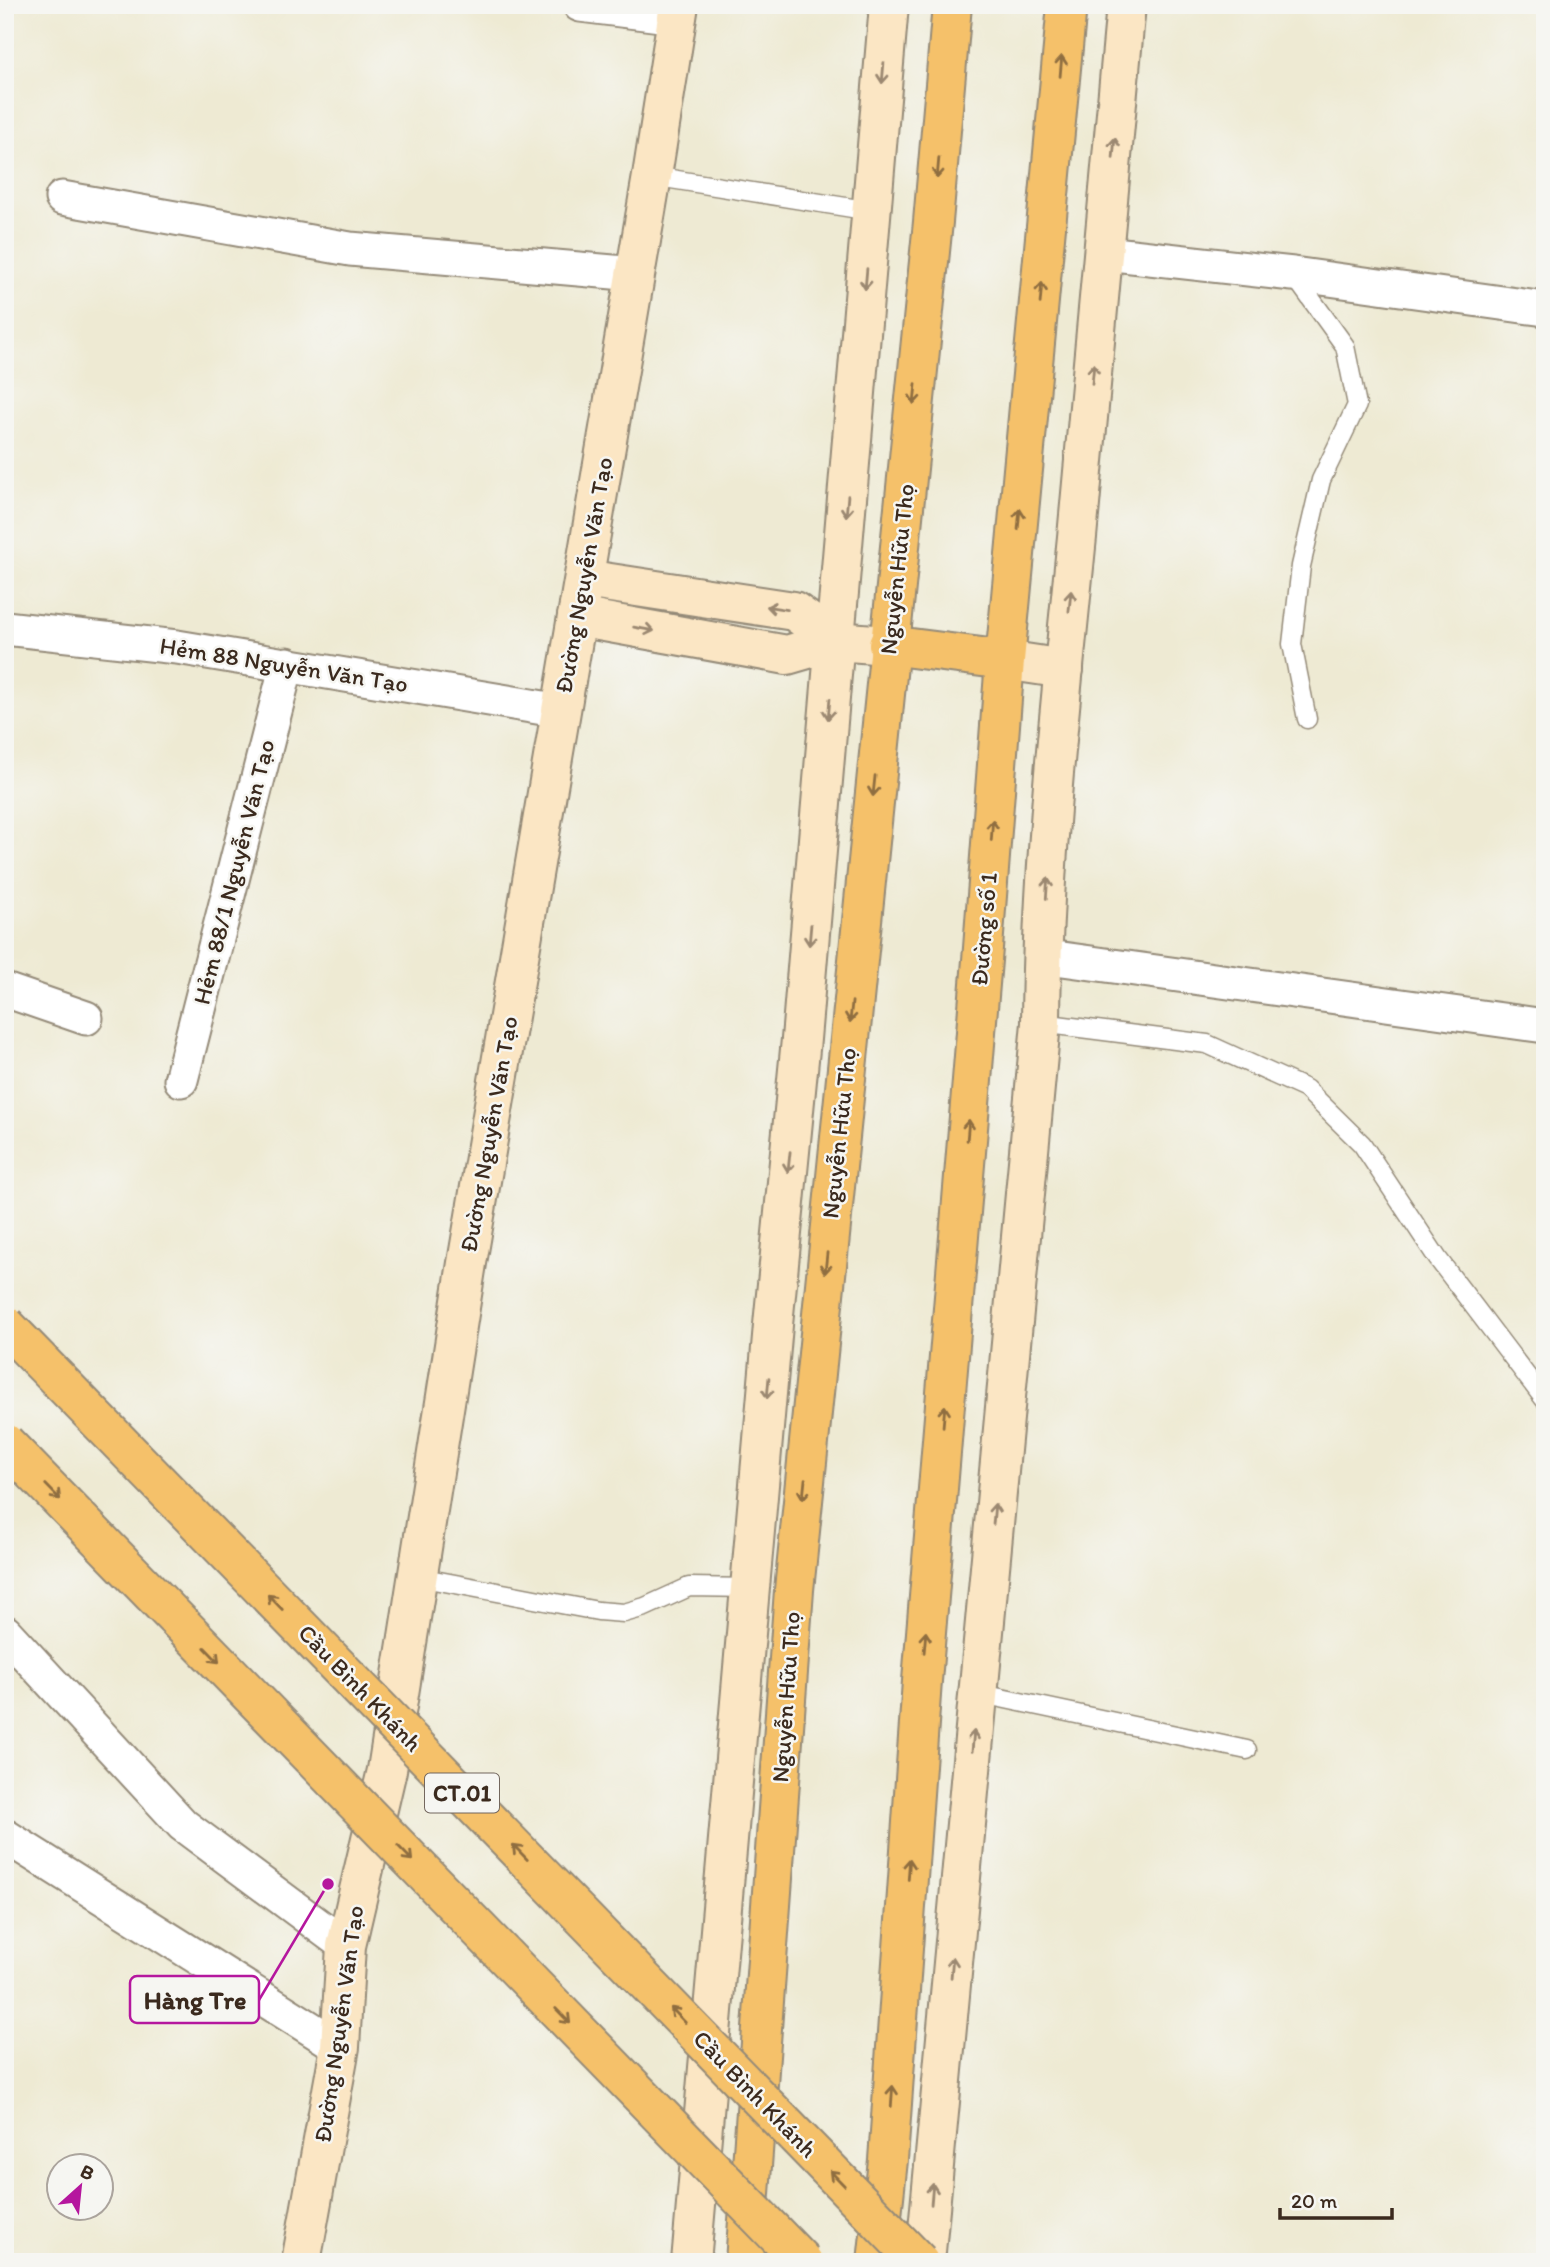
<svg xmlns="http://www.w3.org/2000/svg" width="1550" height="2267" font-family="Itim,sans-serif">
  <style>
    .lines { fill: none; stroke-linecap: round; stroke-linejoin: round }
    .lane-casing { stroke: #948a78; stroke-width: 21 }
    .street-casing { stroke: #948a78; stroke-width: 37 }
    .secondary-casing { stroke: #948a78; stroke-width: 42 }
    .primary-casing { stroke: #948a78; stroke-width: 42 }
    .lane { stroke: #fff; stroke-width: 18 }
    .street { stroke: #fff; stroke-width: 33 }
    .secondary { stroke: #fbe6c4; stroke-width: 38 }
    .primary { stroke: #f5c16b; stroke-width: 38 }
    .highway-bridge-casing { stroke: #948a78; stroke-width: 42; stroke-linecap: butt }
    .highway-bridge { stroke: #f5c16b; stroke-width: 38 }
    .oneway { stroke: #8f6e41 }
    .oneway2 { stroke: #9b8871 }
    .labels { text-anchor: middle; stroke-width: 5; stroke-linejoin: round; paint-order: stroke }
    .shield { fill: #f6f6f2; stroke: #73675e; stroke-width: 2 }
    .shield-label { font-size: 23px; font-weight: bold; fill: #3b2a1e }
    .street-label { font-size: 24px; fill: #3b2a1e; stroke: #f6f6f2 }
    .leader { fill: none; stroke: #b5179e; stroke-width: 2.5 }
    .callout-dot { fill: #b5179e; stroke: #f6f6f2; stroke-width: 2.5 }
    .callout { fill: #f6f6f2; stroke: #b5179e; stroke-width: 2.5 }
    .callout-label { font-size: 26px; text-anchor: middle; font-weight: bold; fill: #3b2a1e }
  </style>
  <rect width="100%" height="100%" fill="#f6f6f2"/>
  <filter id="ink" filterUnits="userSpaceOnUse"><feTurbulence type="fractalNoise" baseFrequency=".0143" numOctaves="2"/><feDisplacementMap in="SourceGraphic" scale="14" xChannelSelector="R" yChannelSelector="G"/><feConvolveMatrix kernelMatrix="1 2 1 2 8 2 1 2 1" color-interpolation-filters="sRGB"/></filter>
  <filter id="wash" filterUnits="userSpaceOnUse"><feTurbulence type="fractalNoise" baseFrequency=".00686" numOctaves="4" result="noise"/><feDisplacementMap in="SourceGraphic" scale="28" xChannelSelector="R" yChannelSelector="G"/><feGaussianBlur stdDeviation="1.57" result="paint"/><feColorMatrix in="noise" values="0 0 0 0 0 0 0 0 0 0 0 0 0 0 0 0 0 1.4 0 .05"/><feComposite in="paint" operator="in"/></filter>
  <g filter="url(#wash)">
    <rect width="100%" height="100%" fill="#eeead3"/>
  </g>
  <g filter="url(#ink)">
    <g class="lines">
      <g class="lane-casing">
        <g id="lane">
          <polyline points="652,176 871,211"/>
          <polyline points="1293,274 1345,346 1357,405 1321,480 1301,566 1292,644 1307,719"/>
          <polyline points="1041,1023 1207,1044 1306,1089 1362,1144 1438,1259 1545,1400"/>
          <polyline points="418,1577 598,1611 624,1613 645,1607 689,1587 751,1588"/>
          <polyline points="977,1693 1247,1750"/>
        </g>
      </g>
      <g class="street-casing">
        <g id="street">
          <polyline points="580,5 677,17"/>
          <polyline points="62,198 350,249 636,274"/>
          <polyline points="1105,253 1293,274 1545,309"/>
          <polyline points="5,628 177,647 561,711"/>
          <polyline points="1041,956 1545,1026"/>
          <polyline points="5,990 86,1018"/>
          <polyline points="181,1080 287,664"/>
          <polyline points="5,1632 183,1825 346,1946"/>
          <polyline points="5,1836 340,2047"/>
        </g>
      </g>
      <g class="secondary-casing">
        <g id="secondary">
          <polyline points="584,579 794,611 835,641"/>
          <polyline points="577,617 787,655 835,641 888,645"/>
          <polyline points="1005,660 1064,669"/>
          <polyline points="301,2262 340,2047 346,1946 387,1770 467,1263 652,176 679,5"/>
          <polyline points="691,2262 773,1325 801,1039 889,5"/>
          <path d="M925,2262l116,-1239c1,-161 20,-325 36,-486 17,-177 34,-354 49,-532"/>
        </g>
      </g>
      <g class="primary-casing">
        <g id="primary">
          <polyline points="888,645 1005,660"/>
          <polyline points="745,2262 794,1590 933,222 952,5"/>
          <polyline points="877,2262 888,2160 922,1681 983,948 1005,660 1067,5"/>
        </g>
      </g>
      <use href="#lane" class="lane"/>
      <use href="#street" class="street"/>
      <use href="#secondary" class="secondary"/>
      <use href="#primary" class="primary"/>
      <g class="highway-bridge-casing">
        <g id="highway-bridge">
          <polyline points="5,1325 919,2262"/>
          <polyline points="5,1443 803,2262"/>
        </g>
      </g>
      <use href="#highway-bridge" class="highway-bridge"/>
    </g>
    <defs><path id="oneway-shaft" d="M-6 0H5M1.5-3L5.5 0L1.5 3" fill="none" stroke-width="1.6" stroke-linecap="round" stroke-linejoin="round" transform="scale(1.75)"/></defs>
    <g class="oneway">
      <use href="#oneway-shaft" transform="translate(1061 66) rotate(-85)"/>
      <use href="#oneway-shaft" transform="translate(938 168) rotate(95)"/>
      <use href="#oneway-shaft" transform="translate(1041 293) rotate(-85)"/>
      <use href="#oneway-shaft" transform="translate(915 394) rotate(96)"/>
      <use href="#oneway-shaft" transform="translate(1019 519) rotate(-85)"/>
      <use href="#oneway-shaft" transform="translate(874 786) rotate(96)"/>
      <use href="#oneway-shaft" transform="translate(992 830) rotate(-86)"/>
      <use href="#oneway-shaft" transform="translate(851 1012) rotate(96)"/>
      <use href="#oneway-shaft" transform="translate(968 1130) rotate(-85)"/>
      <use href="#oneway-shaft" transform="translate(826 1263) rotate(96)"/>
      <use href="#oneway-shaft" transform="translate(944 1416) rotate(-85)"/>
      <use href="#oneway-shaft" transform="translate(804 1489) rotate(96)"/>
      <use href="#oneway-shaft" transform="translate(53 1492) rotate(46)"/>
      <use href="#oneway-shaft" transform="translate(275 1602) rotate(-134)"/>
      <use href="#oneway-shaft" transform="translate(925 1642) rotate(-85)"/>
      <use href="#oneway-shaft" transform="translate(212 1655) rotate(46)"/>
      <use href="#oneway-shaft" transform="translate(520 1852) rotate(-134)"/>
      <use href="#oneway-shaft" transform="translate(405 1853) rotate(46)"/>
      <use href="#oneway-shaft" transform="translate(909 1869) rotate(-86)"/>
      <use href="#oneway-shaft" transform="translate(678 2015) rotate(-134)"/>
      <use href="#oneway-shaft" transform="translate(563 2016) rotate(46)"/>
      <use href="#oneway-shaft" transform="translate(892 2096) rotate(-86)"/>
      <use href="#oneway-shaft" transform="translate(837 2178) rotate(-134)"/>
    </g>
    <g class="oneway2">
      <use href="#oneway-shaft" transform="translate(883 73) rotate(95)"/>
      <use href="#oneway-shaft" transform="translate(1114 148) rotate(-85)"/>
      <use href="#oneway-shaft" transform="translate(866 279) rotate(95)"/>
      <use href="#oneway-shaft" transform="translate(1093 374) rotate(-84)"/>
      <use href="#oneway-shaft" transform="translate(847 506) rotate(95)"/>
      <use href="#oneway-shaft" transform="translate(1070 601) rotate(-84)"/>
      <use href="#oneway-shaft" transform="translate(777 608) rotate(-171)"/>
      <use href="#oneway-shaft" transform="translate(644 629) rotate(10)"/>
      <use href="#oneway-shaft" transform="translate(829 709) rotate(95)"/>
      <use href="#oneway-shaft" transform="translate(1047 888) rotate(-86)"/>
      <use href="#oneway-shaft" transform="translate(810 935) rotate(95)"/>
      <use href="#oneway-shaft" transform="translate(789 1162) rotate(96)"/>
      <use href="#oneway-shaft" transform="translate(768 1388) rotate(95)"/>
      <use href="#oneway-shaft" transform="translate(994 1514) rotate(-85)"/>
      <use href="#oneway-shaft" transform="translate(973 1741) rotate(-85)"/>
      <use href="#oneway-shaft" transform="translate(952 1967) rotate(-85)"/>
      <use href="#oneway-shaft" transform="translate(932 2194) rotate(-85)"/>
    </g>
  </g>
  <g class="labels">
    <rect class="shield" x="425" y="1773.5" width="74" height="39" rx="5"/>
    <g class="shield-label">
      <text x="462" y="1801">CT.01</text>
    </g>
    <g class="street-label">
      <text transform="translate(897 569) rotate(-84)" y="8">Nguyễn Hữu Thọ</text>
      <text transform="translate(584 575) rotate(-80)" y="8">Đường Nguyễn Văn Tạo</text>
      <text transform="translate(284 665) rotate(9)" y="8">Hẻm 88 Nguyễn Văn Tạo</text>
      <text transform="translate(234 872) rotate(-76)" y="8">Hẻm 88/1 Nguyễn Văn Tạo</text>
      <text transform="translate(984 929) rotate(-85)" y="8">Đường số 1</text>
      <text transform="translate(839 1133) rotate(-84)" y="8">Nguyễn Hữu Thọ</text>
      <text transform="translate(489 1134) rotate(-80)" y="8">Đường Nguyễn Văn Tạo</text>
      <text transform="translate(360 1688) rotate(46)" y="8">Cầu Bình Khánh</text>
      <text transform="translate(786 1697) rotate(-86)" y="8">Nguyễn Hữu Thọ</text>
      <text transform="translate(339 2024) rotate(-82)" y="8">Đường Nguyễn Văn Tạo</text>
      <text transform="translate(755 2094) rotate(46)" y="8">Cầu Bình Khánh</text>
    </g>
  </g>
  <path class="leader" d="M328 1884L259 2000"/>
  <circle class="callout-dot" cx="328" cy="1884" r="7"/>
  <rect class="callout" x="130" y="1976" width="129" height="47" rx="7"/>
  <g class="callout-label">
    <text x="195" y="2009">Hàng Tre</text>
  </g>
  <rect width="1550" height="2267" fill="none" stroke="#f6f6f2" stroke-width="28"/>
  <g transform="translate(80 2187) rotate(27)"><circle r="33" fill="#f6f6f2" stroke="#aba49d" stroke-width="2"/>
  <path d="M0-5L12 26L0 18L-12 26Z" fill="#b5179e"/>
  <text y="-10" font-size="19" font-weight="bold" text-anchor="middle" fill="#3b2a1e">B</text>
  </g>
  <path d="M1280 2208v10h112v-10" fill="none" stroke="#3b2a1e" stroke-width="3.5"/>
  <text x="1291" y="2208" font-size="21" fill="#3b2a1e" stroke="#f6f6f2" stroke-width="5" paint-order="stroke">20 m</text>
</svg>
